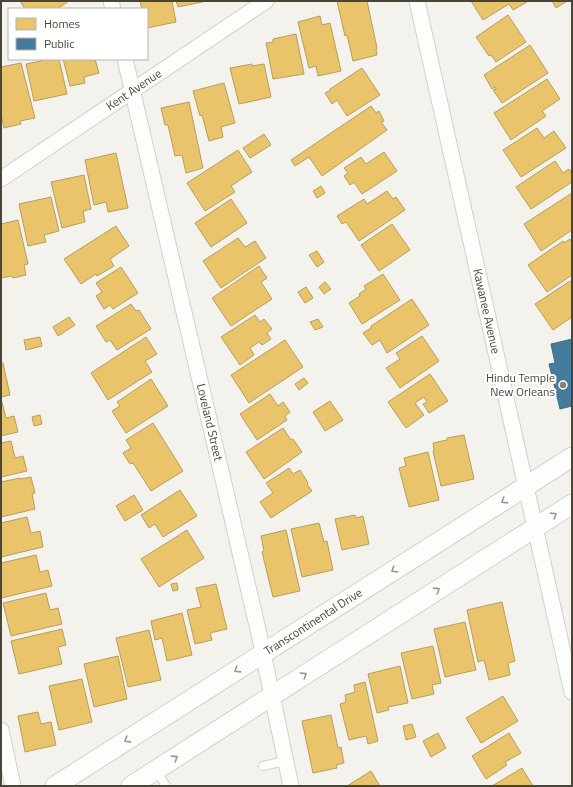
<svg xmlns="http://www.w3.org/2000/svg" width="573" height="787" font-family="'Titillium Web',sans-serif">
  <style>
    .homes { fill: #e9c46a; stroke: #b99e5b }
    .public { fill: #457b9d; stroke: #466b7f }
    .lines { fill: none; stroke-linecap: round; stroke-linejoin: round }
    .service-casing { stroke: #d1d0ca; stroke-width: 10 }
    .minor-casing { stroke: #d1d0ca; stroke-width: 17 }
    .tertiary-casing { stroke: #d1d0ca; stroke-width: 21 }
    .service { stroke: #fdfdfc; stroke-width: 8 }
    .minor { stroke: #fdfdfc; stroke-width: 15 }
    .tertiary { stroke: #fdfdfc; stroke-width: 19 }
    .oneway { stroke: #9a9891 }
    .poi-dot { fill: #848278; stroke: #fff; stroke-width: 1.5 }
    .labels { text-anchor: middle; stroke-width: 4; stroke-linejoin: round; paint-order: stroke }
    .street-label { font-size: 12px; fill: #494539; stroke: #fff }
    .poi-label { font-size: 12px; fill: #494539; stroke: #fff; text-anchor: end }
  </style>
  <rect width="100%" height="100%" fill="#f3f2ed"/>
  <g class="homes">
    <polygon points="20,1 69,1 57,9 25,9"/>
    <polygon points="140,1 172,1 176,22 147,28 147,9 142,9"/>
    <polygon points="176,1 207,1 178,7"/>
    <polygon points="337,1 367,1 377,48 376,49 377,55 353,61 347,35 345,36"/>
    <polygon points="471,1 526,1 527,2 513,10 509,4 483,20"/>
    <polygon points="552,1 567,1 556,8"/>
    <polygon points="508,15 526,42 496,62 491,55 489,56 476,37"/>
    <polygon points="320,16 322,25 330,23 341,71 318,76 316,66 309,68 298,22"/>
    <polygon points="296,34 304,74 273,79 266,43 273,42 273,39"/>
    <polygon points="530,45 548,73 502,103 493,90 496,89 495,87 492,89 484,75"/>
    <polygon points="40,59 59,59 67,94 34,101 26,64 41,61"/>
    <polygon points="63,59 95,59 99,73 84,77 85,83 70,86"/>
    <polygon points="21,63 35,118 20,121 21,124 4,128 1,114 1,67"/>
    <polygon points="252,64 252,66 264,64 271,97 239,104 230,68"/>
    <polygon points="362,68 380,95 347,116 337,100 332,104 325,93 331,90 330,89"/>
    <polygon points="547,79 560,99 542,111 546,116 511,140 494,113"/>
    <polygon points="224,83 235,123 221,127 223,137 209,141 202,115 200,116 193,91"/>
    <polygon points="189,102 203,168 186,173 182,155 175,156 168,125 165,125 161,108"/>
    <polygon points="371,106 376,113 379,111 384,121 381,122 387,130 322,176 309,157 295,166 291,160"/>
    <polygon points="537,128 544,138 554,131 566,148 521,177 503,150"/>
    <polygon points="264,134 271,145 250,158 243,148"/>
    <polygon points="238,150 252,172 231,186 235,192 205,211 187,183"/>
    <polygon points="384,152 397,171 362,194 354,182 350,185 344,176 348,173 344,168 361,157 366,164"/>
    <polygon points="116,153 128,208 108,212 106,202 94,205 85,160"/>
    <polygon points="555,161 563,173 569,169 572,173 572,182 531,209 516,187"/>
    <polygon points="84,175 91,209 83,211 85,222 62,228 51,182"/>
    <polygon points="321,186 325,193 317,198 313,191"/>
    <polygon points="387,191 393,199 396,197 405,210 359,241 346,222 342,224 337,216 364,199 367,204"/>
    <polygon points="572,193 572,230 541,251 524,224"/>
    <polygon points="51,197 59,231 44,235 46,242 28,246 19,204"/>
    <polygon points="231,199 247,223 211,247 195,223"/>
    <polygon points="18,220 28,264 24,265 26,275 13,278 12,276 1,278 1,224"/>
    <polygon points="392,224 410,250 379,271 361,245"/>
    <polygon points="116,226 129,246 110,259 114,266 97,276 96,274 81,284 64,259"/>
    <polygon points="238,238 245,247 255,241 266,258 221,288 203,261"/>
    <polygon points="570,239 572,243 572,275 547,292 528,265 563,241 564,243"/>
    <polygon points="317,251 324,262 317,267 309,255"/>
    <polygon points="259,266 267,278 261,282 272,299 231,326 212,298"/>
    <polygon points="121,267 138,293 113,309 110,305 104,309 96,296 102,292 96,283"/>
    <polygon points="383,274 400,300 362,324 349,303 360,296 359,294 366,289 364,286"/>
    <polygon points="570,281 572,283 572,317 553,330 535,304"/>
    <polygon points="325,282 331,289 324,294 319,287"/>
    <polygon points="306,287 313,298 305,303 298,292"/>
    <polygon points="412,299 429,325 387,353 380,340 372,345 363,333 371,328 371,326"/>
    <polygon points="131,304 136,311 139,310 151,329 117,350 110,340 106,342 96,326"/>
    <polygon points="255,315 260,322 264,319 272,329 267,333 271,339 262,345 259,342 250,348 254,355 240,365 221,337"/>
    <polygon points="69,317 75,325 58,336 53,327"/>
    <polygon points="318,319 323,327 315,330 310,322"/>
    <polygon points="422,336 439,361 400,388 386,368 400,359 396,353"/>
    <polygon points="40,337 42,346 26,350 24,340"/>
    <polygon points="146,337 157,354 145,361 152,372 108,400 91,373"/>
    <polygon points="285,340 303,367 249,403 231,375"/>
    <polygon points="1,363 3,363 10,395 1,397"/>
    <polygon points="430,374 448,401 429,413 423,404 427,402 424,397 415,403 424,415 406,428 388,402"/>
    <polygon points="304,378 308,383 299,390 295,384"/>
    <polygon points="151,379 168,406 126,433 112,411 120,406 117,402"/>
    <polygon points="270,394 278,406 283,402 290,412 285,416 287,420 257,440 240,414"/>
    <polygon points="330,401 343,420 325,431 313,412"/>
    <polygon points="1,402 2,402 6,418 14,416 18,432 1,436"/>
    <polygon points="40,415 42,424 34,426 32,417"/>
    <polygon points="153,423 183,471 151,491 133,463 130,464 123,453 131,448 126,440"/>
    <polygon points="283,428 291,440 293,439 302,452 264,479 246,452"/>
    <polygon points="464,435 474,479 441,486 433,451 434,451 433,443 447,440 447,438"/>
    <polygon points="11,441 15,458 23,456 27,471 1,477 1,443"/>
    <polygon points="428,452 439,500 409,507 399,468 406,466 404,458"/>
    <polygon points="289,468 293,474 300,470 308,483 307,484 312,491 271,518 260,502 273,493 266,483"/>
    <polygon points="31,477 35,493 32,494 35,509 1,517 1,482 20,478 20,479"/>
    <polygon points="180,490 197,516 163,537 155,524 149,528 141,515"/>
    <polygon points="134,495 143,510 125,521 116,506"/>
    <polygon points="355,515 356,518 363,516 369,544 342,550 335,519"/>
    <polygon points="27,517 31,533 40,531 43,547 1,557 1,523"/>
    <polygon points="319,523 324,542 327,541 333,570 302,577 291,529"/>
    <polygon points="187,530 204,558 159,587 141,559"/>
    <polygon points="286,530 300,591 273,597 262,552 264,551 261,536"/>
    <polygon points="36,555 40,572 48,570 52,586 1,598 1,563"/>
    <polygon points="177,583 178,590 173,591 171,584"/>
    <polygon points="216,584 227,629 210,633 212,640 195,644 187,610 201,607 196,588"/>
    <polygon points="46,593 50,610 58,608 62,624 11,636 3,603"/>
    <polygon points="502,602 515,661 508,663 510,675 489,680 484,660 478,662 467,610"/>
    <polygon points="182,613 192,655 167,661 162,638 155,640 151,621"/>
    <polygon points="465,622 476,670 445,677 434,629"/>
    <polygon points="62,629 66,645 58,647 62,664 19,674 11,641"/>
    <polygon points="149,630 161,680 128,687 116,638"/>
    <polygon points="433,646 441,683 432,685 434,694 412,699 401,653"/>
    <polygon points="118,656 127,699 94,707 84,664"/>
    <polygon points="400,666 408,703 388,707 389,710 377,713 368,674"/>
    <polygon points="82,679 92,722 59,730 49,686"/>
    <polygon points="365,682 378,741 368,744 366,736 349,740 340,704 346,702 345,695 355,692 354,685"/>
    <polygon points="503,696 518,721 481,743 466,718"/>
    <polygon points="38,712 41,724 51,722 56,745 25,752 18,716"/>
    <polygon points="331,715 338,748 341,747 344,763 336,765 337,768 313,773 302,721"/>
    <polygon points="412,724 416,737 406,740 403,726"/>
    <polygon points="438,733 446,748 431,757 423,741"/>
    <polygon points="509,733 521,753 505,762 507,765 486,779 472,756"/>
    <polygon points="522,768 533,786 492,786"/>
    <polygon points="371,771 380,786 347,786"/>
  </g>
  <polygon class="public" points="572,339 572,406 560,409 549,364 555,363 551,344"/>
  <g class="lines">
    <g class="service-casing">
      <g id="service">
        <polyline points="263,766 285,761"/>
        <polyline points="156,770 166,786"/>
      </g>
    </g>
    <g class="minor-casing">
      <g id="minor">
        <polyline points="111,1 113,9"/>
        <path id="s1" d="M417,1l155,691"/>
        <path id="s2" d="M125,59l134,575 32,152"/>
        <path id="s3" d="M1,179l265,-178"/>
        <polyline points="1,730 13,786"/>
      </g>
    </g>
    <g class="tertiary-casing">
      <g id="tertiary">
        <path id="s4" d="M55,786l517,-329"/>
        <polyline points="131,786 572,504"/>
      </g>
    </g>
    <use href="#service" class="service"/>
    <use href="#minor" class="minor"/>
    <use href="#tertiary" class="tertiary"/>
  </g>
  <defs><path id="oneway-chevron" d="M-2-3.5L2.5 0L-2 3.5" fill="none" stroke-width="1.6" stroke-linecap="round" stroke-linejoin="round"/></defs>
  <g class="oneway">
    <use href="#oneway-chevron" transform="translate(504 501) rotate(148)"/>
    <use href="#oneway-chevron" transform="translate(554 515) rotate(-32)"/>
    <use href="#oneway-chevron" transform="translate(394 570) rotate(148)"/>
    <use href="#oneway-chevron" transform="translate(437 590) rotate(-33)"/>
    <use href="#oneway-chevron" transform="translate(237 670) rotate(148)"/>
    <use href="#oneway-chevron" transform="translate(304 675) rotate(-33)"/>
    <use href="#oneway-chevron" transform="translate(127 740) rotate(148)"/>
    <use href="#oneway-chevron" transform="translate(175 758) rotate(-33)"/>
  </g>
  <circle class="poi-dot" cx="563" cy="385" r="4"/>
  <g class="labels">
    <g class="street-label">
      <text dy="4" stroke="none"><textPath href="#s3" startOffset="160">Kent Avenue</textPath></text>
      <text dy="4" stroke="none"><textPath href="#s1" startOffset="318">Kawanee Avenue</textPath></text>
      <text dy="4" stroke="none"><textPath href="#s2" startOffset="373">Loveland Street</textPath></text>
      <text dy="4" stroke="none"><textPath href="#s4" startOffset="306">Transcontinental Drive</textPath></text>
    </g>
    <g class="poi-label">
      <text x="555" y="382">Hindu Temple<tspan x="555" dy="14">New Orleans</tspan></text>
    </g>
  </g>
  <rect width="573" height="787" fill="none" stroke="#494539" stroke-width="4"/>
  <rect x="8" y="8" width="140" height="52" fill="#ffffff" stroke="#b6b5b0"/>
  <rect x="16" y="18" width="20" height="12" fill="#e9c46a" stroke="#b6b5b0"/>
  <text x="44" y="28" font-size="12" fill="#494539">Homes</text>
  <rect x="16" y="38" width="20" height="12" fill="#457b9d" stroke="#b6b5b0"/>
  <text x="44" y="48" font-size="12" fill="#494539">Public</text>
</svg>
